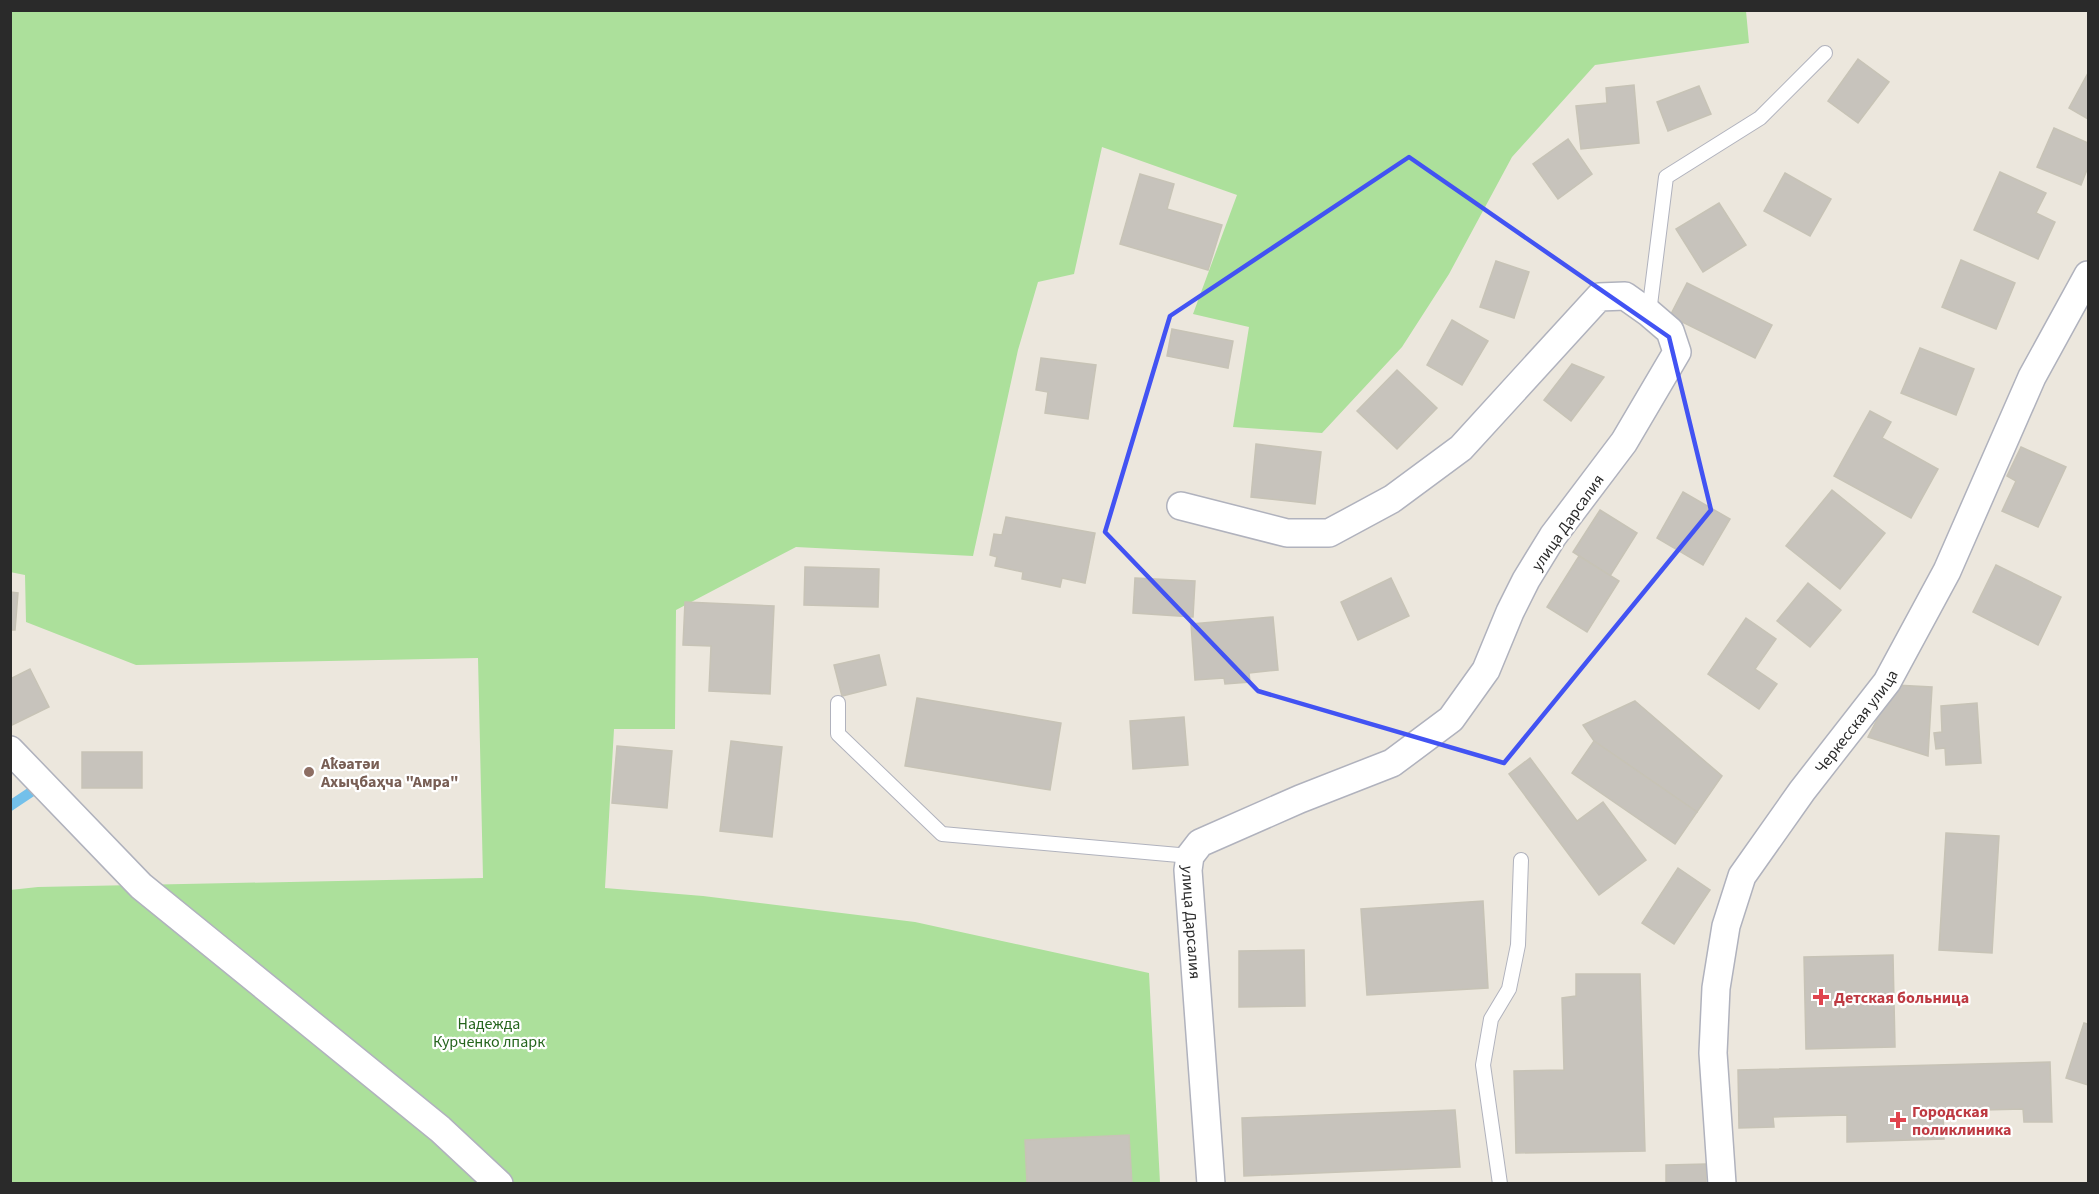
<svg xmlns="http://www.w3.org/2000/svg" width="2099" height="1194" font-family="'Source Sans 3',sans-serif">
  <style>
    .green { fill: #ace09b }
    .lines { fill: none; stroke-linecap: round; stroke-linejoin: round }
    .stream { stroke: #73c0ea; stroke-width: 10 }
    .building { fill: #c7c3bc; stroke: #c7c3b6; stroke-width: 1.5 }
    .service-casing { stroke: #b0b2bd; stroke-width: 16 }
    .minor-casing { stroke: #b0b2bd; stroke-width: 30 }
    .service { stroke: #fff; stroke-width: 14 }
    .minor { stroke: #fff; stroke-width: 27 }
    .marked { fill: none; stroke: #4253f3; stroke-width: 4.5; stroke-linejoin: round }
    .education-dot { fill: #8d6e63; stroke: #fff; stroke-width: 2 }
    .health-dot { fill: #e0444e; stroke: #fff; stroke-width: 2 }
    .labels { text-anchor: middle; stroke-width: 4.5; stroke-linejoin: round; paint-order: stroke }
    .street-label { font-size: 16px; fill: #2a2a2a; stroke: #fff }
    .education-label { font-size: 16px; font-weight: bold; fill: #785e54; stroke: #fff; text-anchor: start }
    .health-label { font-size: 16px; font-weight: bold; fill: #be3a42; stroke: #fff; text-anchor: start }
    .park-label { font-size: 16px; fill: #25651d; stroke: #fff }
  </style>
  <rect width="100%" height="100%" fill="#ece7dd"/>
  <polygon class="green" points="11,11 1746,11 1749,43 1595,65 1512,157 1449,274 1402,347 1322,433 1233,427 1249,327 1193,314 1237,195 1102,147 1074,274 1038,282 1018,350 973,556 796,547 676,610 675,729 614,729 605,888 703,896 915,922 1149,973 1160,1183 11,1183 10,890 38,887 483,878 478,658 136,665 26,622 25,575 10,572"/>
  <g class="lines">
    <polyline class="stream" points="10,806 43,784"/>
  </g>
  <g class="building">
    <polygon points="1858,59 1889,82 1858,123 1828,101"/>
    <polygon points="2088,73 2088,119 2069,108"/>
    <polygon points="1634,85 1639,143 1581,149 1576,106 1607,103 1606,88"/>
    <polygon points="1699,86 1711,114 1668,131 1657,102"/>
    <polygon points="2054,128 2088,143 2088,167 2081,185 2037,167"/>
    <polygon points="1568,139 1592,174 1558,199 1533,164"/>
    <polygon points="2000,172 2046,193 2036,213 2055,222 2038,259 1974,230"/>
    <polygon points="1785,173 1831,199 1810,236 1764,211"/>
    <polygon points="1140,174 1174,184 1167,209 1222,225 1208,270 1120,244"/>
    <polygon points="1719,203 1746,245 1703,272 1676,229"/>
    <polygon points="1961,260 2015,283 1996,329 1942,307"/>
    <polygon points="1496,261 1529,272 1514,318 1480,307"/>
    <polygon points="1687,283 1772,325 1755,358 1670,316"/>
    <polygon points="1452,320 1488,341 1462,385 1427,365"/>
    <polygon points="1172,329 1233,341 1228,368 1167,356"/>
    <polygon points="1920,348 1974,369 1956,415 1901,393"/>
    <polygon points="1041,358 1096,365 1088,419 1045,413 1048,392 1036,390"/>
    <polygon points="1572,364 1604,377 1571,421 1544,400"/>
    <polygon points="1397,370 1437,408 1397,449 1357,411"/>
    <polygon points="1870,411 1891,422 1882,438 1938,469 1911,518 1834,476"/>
    <polygon points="1256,444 1321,452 1315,504 1251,497"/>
    <polygon points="2021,447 2066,467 2038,527 2002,511 2016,481 2007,476"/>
    <polygon points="1832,490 1885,533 1840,589 1786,546"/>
    <polygon points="1683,492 1730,519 1703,565 1657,538"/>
    <polygon points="1600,510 1637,533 1610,576 1573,552"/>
    <polygon points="1006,517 1095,533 1085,583 1062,578 1060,587 1022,579 1023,572 995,566 997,557 990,555 994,534 1002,535"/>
    <polygon points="1579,556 1619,581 1587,632 1547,607"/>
    <polygon points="1996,565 2061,597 2038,645 1973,612"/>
    <polygon points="805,567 879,569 878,607 804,605"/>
    <polygon points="1135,578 1195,581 1193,617 1133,613"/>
    <polygon points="1391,578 1409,616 1358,640 1341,602"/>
    <polygon points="1808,583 1841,610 1810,647 1777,621"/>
    <polygon points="10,592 18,593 15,630 10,630"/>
    <polygon points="685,602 774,606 770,694 709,691 711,646 683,645"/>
    <polygon points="1273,617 1278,670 1249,673 1250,682 1225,684 1224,678 1195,680 1191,624"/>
    <polygon points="1746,618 1776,639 1755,669 1777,684 1759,709 1708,674"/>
    <polygon points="879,655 886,685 842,696 834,665"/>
    <polygon points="30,669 49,707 10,726 10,679"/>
    <polygon points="1895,685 1932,687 1928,756 1868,737"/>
    <polygon points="917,698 1061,723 1050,790 905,766"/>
    <polygon points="1635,701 1722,776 1697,812 1594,741 1583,725"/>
    <polygon points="1977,703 1981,763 1946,765 1945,748 1936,749 1934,733 1942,732 1941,706"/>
    <polygon points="1184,717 1188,765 1133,769 1130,721"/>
    <polygon points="731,741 782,747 772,837 720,831"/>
    <polygon points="1594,741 1697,812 1675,844 1572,773"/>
    <polygon points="617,746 672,751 667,808 612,803"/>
    <rect x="82" y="752" width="60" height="36"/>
    <polygon points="1530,758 1577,821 1603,802 1646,860 1599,895 1509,774"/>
    <polygon points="1946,833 1999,836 1992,953 1939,950"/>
    <polygon points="1678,868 1710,890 1674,944 1642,923"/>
    <polygon points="1483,901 1488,988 1367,995 1361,909"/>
    <polygon points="1304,950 1305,1006 1239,1007 1239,951"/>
    <polygon points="1893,955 1895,1047 1806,1049 1804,957"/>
    <polygon points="1576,974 1640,974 1645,1151 1516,1153 1514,1071 1564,1070 1562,998 1576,996"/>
    <polygon points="2084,1023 2088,1024 2088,1085 2066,1078"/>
    <polygon points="2050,1062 2052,1122 2024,1122 2023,1109 1943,1111 1944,1139 1847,1142 1847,1115 1773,1117 1774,1127 1739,1128 1738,1070"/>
    <polygon points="1455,1110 1460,1167 1244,1176 1242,1118"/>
    <polygon points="1129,1135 1132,1184 1027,1184 1025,1140"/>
    <polygon points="1706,1164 1706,1184 1666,1184 1666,1165"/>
  </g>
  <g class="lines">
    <g class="service-casing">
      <g id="service">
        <polyline points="1649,313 1666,177 1760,118 1825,53"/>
        <polyline points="838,703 838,734 942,834 1190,856"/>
        <polyline points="1500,1184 1483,1065 1491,1019 1509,989 1518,945 1521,860"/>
      </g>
    </g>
    <g class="minor-casing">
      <g id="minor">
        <path id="s1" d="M1181,506l106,27h42l63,-34 69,-51 138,-151 26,-1 24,17 21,18 7,21 -53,90 -71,94 -27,44 -16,32 -24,58 -35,49 -59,44 -92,36 -100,44 -10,13 -2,14 23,314"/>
        <polyline points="10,750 141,886 440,1129 499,1184"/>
        <path id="s2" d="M1722,1184l-9,-131 3,-65 10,-62 16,-50 60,-85 85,-109 60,-111 85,-194 56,-102"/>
      </g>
    </g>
    <use href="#service" class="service"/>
    <use href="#minor" class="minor"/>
  </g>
  <path class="marked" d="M1409,157l260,180 42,173 -207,253 -246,-72 -153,-159 65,-216z"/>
  <circle class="education-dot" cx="309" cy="772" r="6"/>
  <g class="health-dot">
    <path d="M1818 988h6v6h6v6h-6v6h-6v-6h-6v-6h6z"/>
    <path d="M1895 1111h6v6h6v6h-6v6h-6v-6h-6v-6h6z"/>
  </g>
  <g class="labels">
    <g class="street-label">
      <text transform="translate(1567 522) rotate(-55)" y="6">улица Дарсалия</text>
      <text dy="6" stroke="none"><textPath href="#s2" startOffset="504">Черкесская улица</textPath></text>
      <text dy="6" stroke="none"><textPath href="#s1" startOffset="1416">улица Дарсалия</textPath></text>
    </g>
    <g class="education-label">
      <text x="321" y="769">Аҟәатәи<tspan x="321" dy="18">Ахыҷбаҳча "Амра"</tspan></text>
    </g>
    <g class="health-label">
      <text x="1834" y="1003">Детская больница</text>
      <text x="1912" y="1117">Городская<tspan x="1912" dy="18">поликлиника</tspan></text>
    </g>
    <g class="park-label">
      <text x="489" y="1029">Надежда<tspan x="489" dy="18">Курченко лпарк</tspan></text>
    </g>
  </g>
  <rect width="2099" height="1194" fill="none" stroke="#2a2a2a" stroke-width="24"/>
</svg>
